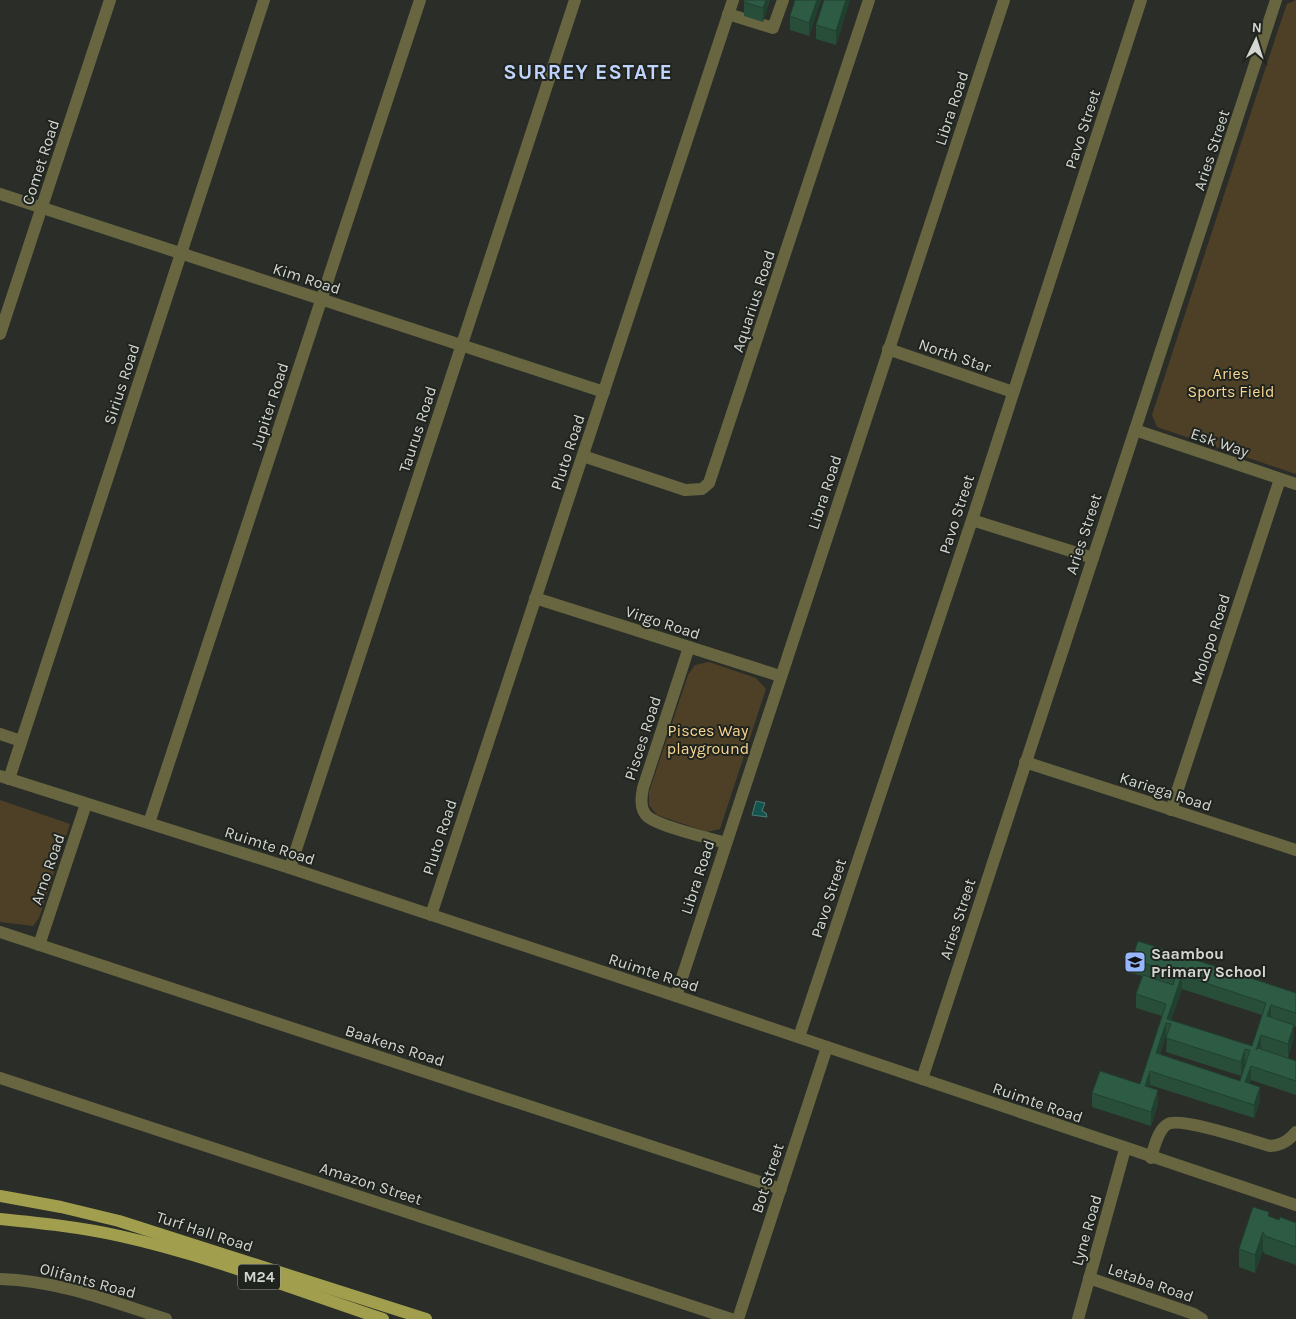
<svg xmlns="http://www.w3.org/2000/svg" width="1296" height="1319" font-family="Karla,sans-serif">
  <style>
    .green { fill: #4e4026 }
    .water { fill: #14544f; stroke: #4e7b76 }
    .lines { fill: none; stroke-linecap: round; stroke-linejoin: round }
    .minor { stroke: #676641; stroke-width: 12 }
    .major { stroke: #a19f4e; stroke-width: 12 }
    .wall { fill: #284e3a; fill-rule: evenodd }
    .shaded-wall { fill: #204030 }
    .building { fill: #2e5b44; stroke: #204030; fill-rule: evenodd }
    .labels { text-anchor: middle; stroke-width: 4; stroke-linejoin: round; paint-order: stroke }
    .shield { fill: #20241e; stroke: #9ea19c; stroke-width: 1 }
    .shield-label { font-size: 15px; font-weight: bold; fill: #d4d6d2 }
    .street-label { font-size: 16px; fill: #d4d6d2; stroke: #20241e }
    .park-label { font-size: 16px; fill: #f9d492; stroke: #20241e }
    .poi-label { font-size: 16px; font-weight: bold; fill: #d4d6d2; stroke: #20241e; text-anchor: start }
    .district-label { font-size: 21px; font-weight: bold; letter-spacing: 1px; fill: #c1d4fd; stroke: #20241e }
  </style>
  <rect width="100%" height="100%" fill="#2a2d28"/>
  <g class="green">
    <polygon points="1296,0 1296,474 1157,427 1152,415 1278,30 1287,4"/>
    <polygon points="709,662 756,678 766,689 720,829 707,832 657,815 649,805 649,792 688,675 695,665"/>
    <polygon points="0,800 70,824 39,918 33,926 0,922"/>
  </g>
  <polygon class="water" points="756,801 765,803 762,811 766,813 767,817 752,815"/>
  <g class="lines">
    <g class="minor">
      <polyline points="728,14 773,28 783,0"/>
      <polyline points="0,194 604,392"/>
      <polyline points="0,334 110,0"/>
      <polyline points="888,349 1013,392"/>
      <polyline points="1135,430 1296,484"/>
      <polyline points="583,456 685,490 702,489 709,483 869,0"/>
      <polyline points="972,520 1093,558"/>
      <polyline points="535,598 780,676"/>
      <path d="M689,647l-46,141c-2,9 -3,20 3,27 9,11 64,23 79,28"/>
      <polyline points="0,734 21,741"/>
      <polyline points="1025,762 1296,850"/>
      <polyline points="0,776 290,868 676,996 1296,1205"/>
      <polyline points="9,779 264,0"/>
      <polyline points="1171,810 1280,479"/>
      <polyline points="149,823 420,0"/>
      <polyline points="290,868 575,0"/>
      <polyline points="431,915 733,0"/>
      <polyline points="0,932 781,1189"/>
      <polyline points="39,945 86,804"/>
      <polyline points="676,996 1004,0"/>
      <polyline points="799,1037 972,520 1141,0"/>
      <polyline points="0,1078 731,1319"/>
      <polyline points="922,1079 1276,0"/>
      <path d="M1151,1158c3,-10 7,-29 17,-34 14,-7 84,17 102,22 12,-1 18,-5 26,-14"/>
      <polyline points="1089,1278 1194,1314 1202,1319"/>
      <path d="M0,1279c60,2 110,22 166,40"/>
      <polyline points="738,1319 827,1047"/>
      <polyline points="1078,1319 1125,1149"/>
    </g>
    <g class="major">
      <polyline points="0,1196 61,1207 119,1221 426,1319"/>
      <path d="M0,1219c40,4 80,8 120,17 90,20 176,54 263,83"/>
    </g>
  </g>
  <g class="wall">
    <polygon points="744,0 770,0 763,22 744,16"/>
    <polygon points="795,0 821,0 809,36 790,30 790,16"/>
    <polygon points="824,0 850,0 836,45 816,39 816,25"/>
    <path d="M1132,959l164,34v34l-2,-1v12l-6,20 8,3v34l-45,-15 -2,4 11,17 -6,17 -104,-33 -1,2 9,17 -7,22 -59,-19v-14l48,-9 22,-68 -26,-8v-14l6,-18 -10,-3zM1182,989l80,26 -10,31 -81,-26zM1166,1036l1,1 -1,15 75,24 4,-14 1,1 -6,18 -80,-27z"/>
    <polygon points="1269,1216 1279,1220 1296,1223 1296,1265 1265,1254 1263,1251 1255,1273 1239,1267 1239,1249"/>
  </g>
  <g class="shaded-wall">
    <polygon points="766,0 770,0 763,22 763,8"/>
    <polygon points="817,0 821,0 809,36 809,23"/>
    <polygon points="846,0 850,0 836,45 836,31"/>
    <polygon points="1182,975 1182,989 1170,1024 1167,1019"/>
    <polygon points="1271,1005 1271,1019 1267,1016"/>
    <polygon points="1166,1023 1166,1036 1156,1067 1156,1053"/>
    <polygon points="1294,1025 1294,1038 1288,1058 1288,1044"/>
    <polygon points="1261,1035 1261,1049 1256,1050"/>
    <polygon points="1245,1049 1245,1062 1241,1076 1241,1062"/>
    <polygon points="1251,1066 1251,1080 1245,1096 1245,1082"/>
    <polygon points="1150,1071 1150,1085 1145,1100 1145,1086"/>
    <polygon points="1260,1087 1260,1101 1254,1118 1254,1105"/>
    <polygon points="1158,1090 1158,1104 1151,1126 1151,1112"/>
    <polygon points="1263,1232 1263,1251 1255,1273 1255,1255"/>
  </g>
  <g class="building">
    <polygon points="744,0 766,0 763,8 744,2"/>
    <polygon points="795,0 817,0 809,23 790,16"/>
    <polygon points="824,0 846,0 836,31 816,25"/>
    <path d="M1138,941l158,52v20l-25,-8 -4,11 27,9 -6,19 -27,-9 -5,15 2,-2 38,13v20l-45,-15 -6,16 15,5 -6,18 -104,-34 -5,15 13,4 -7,22 -59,-19 8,-22 40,13 26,-80 -30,-10 7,-19 30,10 3,-11 -44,-15zM1182,975l84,28 -14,43 -85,-27zM1166,1023l5,1 -5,14 75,24 4,-13 5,1 -10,31 -84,-28z"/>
    <polygon points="1253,1207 1269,1212 1268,1216 1279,1220 1280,1217 1296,1223 1296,1247 1265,1236 1263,1232 1255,1255 1239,1249"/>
  </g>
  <defs>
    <g id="school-square" transform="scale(1.125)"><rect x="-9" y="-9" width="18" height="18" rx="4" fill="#96b6fd" stroke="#20241e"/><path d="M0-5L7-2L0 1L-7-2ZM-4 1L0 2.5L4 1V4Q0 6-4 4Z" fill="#111"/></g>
  </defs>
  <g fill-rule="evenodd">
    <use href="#school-square" x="1135" y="962"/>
  </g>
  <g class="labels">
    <rect class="shield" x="238" y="1264.5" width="42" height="25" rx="4"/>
    <g class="shield-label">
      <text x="259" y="1282">M24</text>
    </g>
    <g class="street-label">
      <text transform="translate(951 108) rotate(-72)" y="6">Libra Road</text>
      <text transform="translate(1082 129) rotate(-72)" y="6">Pavo Street</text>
      <text transform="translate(1211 150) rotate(-72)" y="6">Aries Street</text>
      <text transform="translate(40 162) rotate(-72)" y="6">Comet Road</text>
      <text transform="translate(307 278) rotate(18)" y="6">Kim Road</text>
      <text transform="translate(753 301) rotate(-72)" y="6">Aquarius Road</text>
      <text transform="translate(955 355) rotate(19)" y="6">North Star</text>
      <text transform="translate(121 384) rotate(-72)" y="6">Sirius Road</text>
      <text transform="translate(269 406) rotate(-72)" y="6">Jupiter Road</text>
      <text transform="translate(417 429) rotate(-72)" y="6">Taurus Road</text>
      <text transform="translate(1220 442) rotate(19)" y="6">Esk Way</text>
      <text transform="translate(567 452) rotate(-72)" y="6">Pluto Road</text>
      <text transform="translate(824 492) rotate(-72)" y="6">Libra Road</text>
      <text transform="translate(956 514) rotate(-72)" y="6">Pavo Street</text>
      <text transform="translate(1083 534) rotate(-72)" y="6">Aries Street</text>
      <text transform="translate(663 622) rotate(18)" y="6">Virgo Road</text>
      <text transform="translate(1210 639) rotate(-72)" y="6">Molopo Road</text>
      <text transform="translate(642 738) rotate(-72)" y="6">Pisces Road</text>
      <text transform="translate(1166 791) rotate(18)" y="6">Kariega Road</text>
      <text transform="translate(439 837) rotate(-72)" y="6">Pluto Road</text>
      <text transform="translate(270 845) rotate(18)" y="6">Ruimte Road</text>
      <text transform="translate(47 869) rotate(-71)" y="6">Arno Road</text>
      <text transform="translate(697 877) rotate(-72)" y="6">Libra Road</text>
      <text transform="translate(828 898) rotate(-72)" y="6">Pavo Street</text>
      <text transform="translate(957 919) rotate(-72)" y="6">Aries Street</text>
      <text transform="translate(654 972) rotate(18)" y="6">Ruimte Road</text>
      <text transform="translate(395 1045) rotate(18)" y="6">Baakens Road</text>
      <text transform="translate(1038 1102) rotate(19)" y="6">Ruimte Road</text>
      <text transform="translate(767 1178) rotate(-72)" y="6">Bot Street</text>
      <text transform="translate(371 1183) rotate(18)" y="6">Amazon Street</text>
      <text transform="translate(1086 1230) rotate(-74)" y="6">Lyne Road</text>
      <text transform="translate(205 1231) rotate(18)" y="6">Turf Hall Road</text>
      <text transform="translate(88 1280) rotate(15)" y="6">Olifants Road</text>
      <text transform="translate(1151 1282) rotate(19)" y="6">Letaba Road</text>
    </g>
    <g class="park-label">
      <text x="1231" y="379">Aries<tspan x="1231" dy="18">Sports Field</tspan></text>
      <text x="708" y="736">Pisces Way<tspan x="708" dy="18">playground</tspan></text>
    </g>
    <g class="poi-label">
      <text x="1151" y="959">Saambou<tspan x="1151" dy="18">Primary School</tspan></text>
    </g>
    <g class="district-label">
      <text x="588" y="79">SURREY ESTATE</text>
    </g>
  </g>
  <g transform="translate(1256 40) rotate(4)" stroke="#20241e" stroke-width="4" paint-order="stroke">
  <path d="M0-4L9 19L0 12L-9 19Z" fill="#d4d6d2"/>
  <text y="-8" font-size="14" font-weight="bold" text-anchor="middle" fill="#d4d6d2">N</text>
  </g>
</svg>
